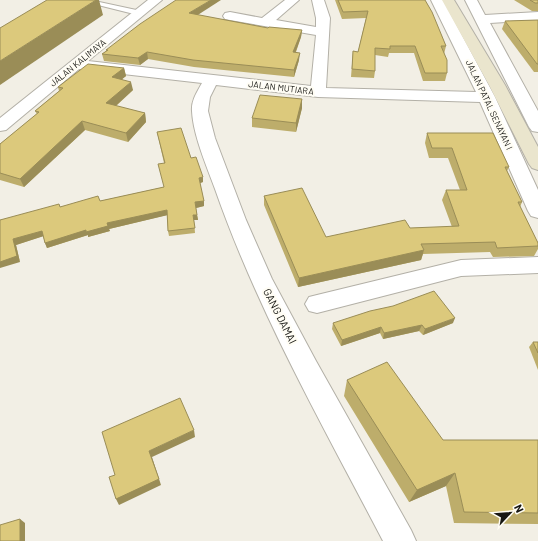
<svg xmlns="http://www.w3.org/2000/svg" width="538" height="541" font-family="Barlow,sans-serif">
  <style>
    .lines { fill: none; stroke-linecap: round; stroke-linejoin: round }
    .service-casing { stroke: #b3b0a7; stroke-width: 2 }
    .minor-casing { stroke: #b3b0a7; stroke-width: 2 }
    .secondary-casing { stroke: #b3b0a7; stroke-width: 2 }
    .service { fill: #fff; fill-rule: evenodd }
    .minor { fill: #fff; fill-rule: evenodd }
    .secondary { fill: #eae5cd; fill-rule: evenodd }
    .wall { fill: #bdad6b }
    .shaded-wall { fill: #9a8d57 }
    .building { fill: #dcc97c; stroke: #9a8d57 }
    .labels { text-anchor: middle; stroke-width: 4; stroke-linejoin: round; paint-order: stroke }
    .far-street-label { font-size: 9px; fill: #171713; stroke: #fffdf4 }
    .street-label { font-size: 11px; fill: #171713; stroke: #fffdf4 }
  </style>
  <rect width="100%" height="100%" fill="#f2efe5"/>
  <g class="lines">
    <g class="service-casing">
      <polygon id="service" points="78,0 90,0 141,11 142,13 138,15"/>
    </g>
    <g class="minor-casing">
      <g id="minor">
        <path d="M148,0h14l-74,61 223,25 5,-51 -86,-15 -5,-1 -2,-3 2,-3 5,-1 32,6 23,-18h14l-23,20 40,7v-9l-4,-18h12l6,18 -4,70 150,4 -45,-92h12l52,97 43,93v28l-7,-2 -3,-5 -48,-109 -162,-5 -102,-12 -6,12 -2,14 7,27 31,82 26,59 44,82 95,169 5,11h-33c-60,-115 -125,-229 -168,-352 -8,-22 -22,-54 -23,-78 -1,-10 5,-19 10,-28l-123,-14 -73,61 -6,1v-13z"/>
        <polygon points="465,0 477,0 485,15 538,12 538,20 490,23 538,111 538,132 532,131 529,127"/>
        <polygon points="538,257 538,273 461,276 317,313 309,311 305,304 309,297 317,295 461,260"/>
      </g>
    </g>
    <g class="secondary-casing">
      <polygon id="secondary" points="442,0 454,0 505,85 538,147 538,170 532,168 529,164 489,85"/>
    </g>
    <use href="#service" class="service"/>
    <use href="#minor" class="minor"/>
    <use href="#secondary" class="secondary"/>
  </g>
  <g class="wall">
    <polygon points="335,0 425,0 446,46 444,54 447,73 445,81 423,81 414,53 389,53 388,57 375,55 375,71 374,78 351,77 353,51 358,52 366,18 342,19"/>
    <polygon points="514,0 538,0 538,11 532,11"/>
    <polygon points="198,15 268,28 302,30 301,37 296,52 299,60 294,77 194,67 148,59 140,65 104,61 102,54 106,51 106,50"/>
    <polygon points="538,20 538,72 534,72 502,29 505,21"/>
    <polygon points="124,68 126,76 122,79 133,90 116,106 145,113 146,122 128,142 85,130 24,187 0,180 0,144 37,114 35,111 59,91 58,87"/>
    <polygon points="302,99 302,108 296,132 252,127 252,118"/>
    <polygon points="157,132 191,158 203,182 200,183 204,206 196,208 198,220 194,220 195,233 169,236 168,231 167,215 109,229 110,231 88,237 88,235 47,248 45,243 43,236 16,245 20,262 0,220 60,207 100,201 164,187 164,163"/>
    <polygon points="427,133 509,167 507,171 522,202 520,207 538,243 538,249 534,256 493,257 490,252 423,254 421,260 298,287 264,205 264,196 326,237 410,228 452,227 442,200 446,190 460,190 448,158 429,158 425,143"/>
    <polygon points="333,323 453,323 423,335 419,331 383,339 380,333 341,346 332,329"/>
    <polygon points="533,342 538,342 538,370 529,347"/>
    <polygon points="347,380 443,440 538,440 538,524 454,523 446,486 409,502 344,396"/>
  </g>
  <g class="shaded-wall">
    <polygon points="96,0 99,0 103,15 0,85 0,61"/>
    <polygon points="211,0 221,0 190,20 189,13"/>
    <polygon points="302,30 301,37 293,59 293,52"/>
    <polygon points="147,52 148,59 140,65 138,58"/>
    <polygon points="300,53 299,60 294,77 294,70"/>
    <polygon points="124,68 126,76 115,85 112,77"/>
    <polygon points="131,82 133,90 109,112 106,103"/>
    <polygon points="302,99 302,108 296,132 296,123"/>
    <polygon points="145,113 146,122 128,142 126,133"/>
    <polygon points="82,121 85,130 24,187 20,179"/>
    <polygon points="203,177 203,182 200,183 199,178"/>
    <polygon points="204,201 204,206 196,208 195,202"/>
    <polygon points="167,210 168,215 109,229 110,231 88,237 88,235 47,248 45,243 107,223"/>
    <polygon points="193,215 197,215 198,220 194,220"/>
    <polygon points="42,231 44,236 16,245 20,262 0,268 0,262 13,239"/>
    <polygon points="424,250 421,260 298,287 299,278"/>
    <polygon points="455,318 453,323 423,335 425,329"/>
    <polygon points="422,325 419,331 383,339 384,333"/>
    <polygon points="381,327 380,333 341,346 342,340"/>
    <polygon points="194,430 195,437 152,457 161,485 119,505 116,499 149,451"/>
    <polygon points="455,473 446,486 409,502 417,490"/>
    <polygon points="20,519 25,523 25,541 20,541"/>
  </g>
  <g class="building">
    <polygon points="47,0 96,0 0,61 0,28"/>
    <polygon points="176,0 211,0 189,13 268,28 269,27 302,30 293,52 300,53 294,70 193,60 147,52 138,58 102,54 108,50 106,50 140,24"/>
    <polygon points="338,0 425,0 432,12 446,46 441,46 447,60 447,73 425,73 415,46 390,46 390,49 375,48 375,71 352,69 353,51 358,52 368,11 343,12"/>
    <polygon points="530,0 538,0 538,3 535,3"/>
    <polygon points="538,20 538,64 537,64 505,21"/>
    <polygon points="88,64 124,68 112,77 131,82 106,103 145,113 126,133 82,121 20,179 0,173 0,144 39,112 35,111 63,88 58,87"/>
    <polygon points="260,95 302,99 296,123 252,118"/>
    <polygon points="181,128 191,158 196,157 203,177 199,178 204,201 195,202 197,215 193,215 195,228 168,231 167,210 107,223 108,226 86,232 86,230 45,243 42,231 13,239 17,256 0,262 0,220 59,204 60,207 98,196 100,201 164,187 158,164 165,163 157,132"/>
    <polygon points="427,133 493,133 509,167 505,167 522,202 518,202 538,243 538,246 497,248 495,242 421,244 424,250 299,278 264,196 302,188 326,237 405,220 410,228 459,226 446,190 467,190 452,148 432,148"/>
    <polygon points="434,291 455,318 425,329 422,325 384,333 381,327 342,340 333,323 370,311 393,306"/>
    <polygon points="533,342 538,342 538,353"/>
    <polygon points="387,362 443,440 538,440 538,513 464,512 455,473 417,490 347,380"/>
    <polygon points="180,398 194,430 149,451 159,479 116,499 109,477 115,475 102,432"/>
    <polygon points="20,519 20,541 0,541 0,525"/>
  </g>
  <g class="labels">
    <g class="far-street-label">
      <text transform="translate(78 63) rotate(-39)" y="3">JALAN KALIMAYA</text>
      <text transform="translate(281 88) rotate(7)" y="3">JALAN MUTIARA</text>
      <text transform="translate(489 105) rotate(65)" y="3">JALAN PATAL SENAYAN I</text>
    </g>
    <g class="street-label">
      <text transform="translate(280 316) rotate(63)" y="4">GANG DAMAI</text>
    </g>
  </g>
  <g transform="translate(510 513) rotate(64)" stroke="#fffdf4" stroke-width="3" paint-order="stroke">
  <path d="M0-3L7 15L0 10L-7 15Z" fill="#171713"/>
  <text y="-6" font-size="11" font-weight="bold" text-anchor="middle" fill="#171713">N</text>
  </g>
</svg>
